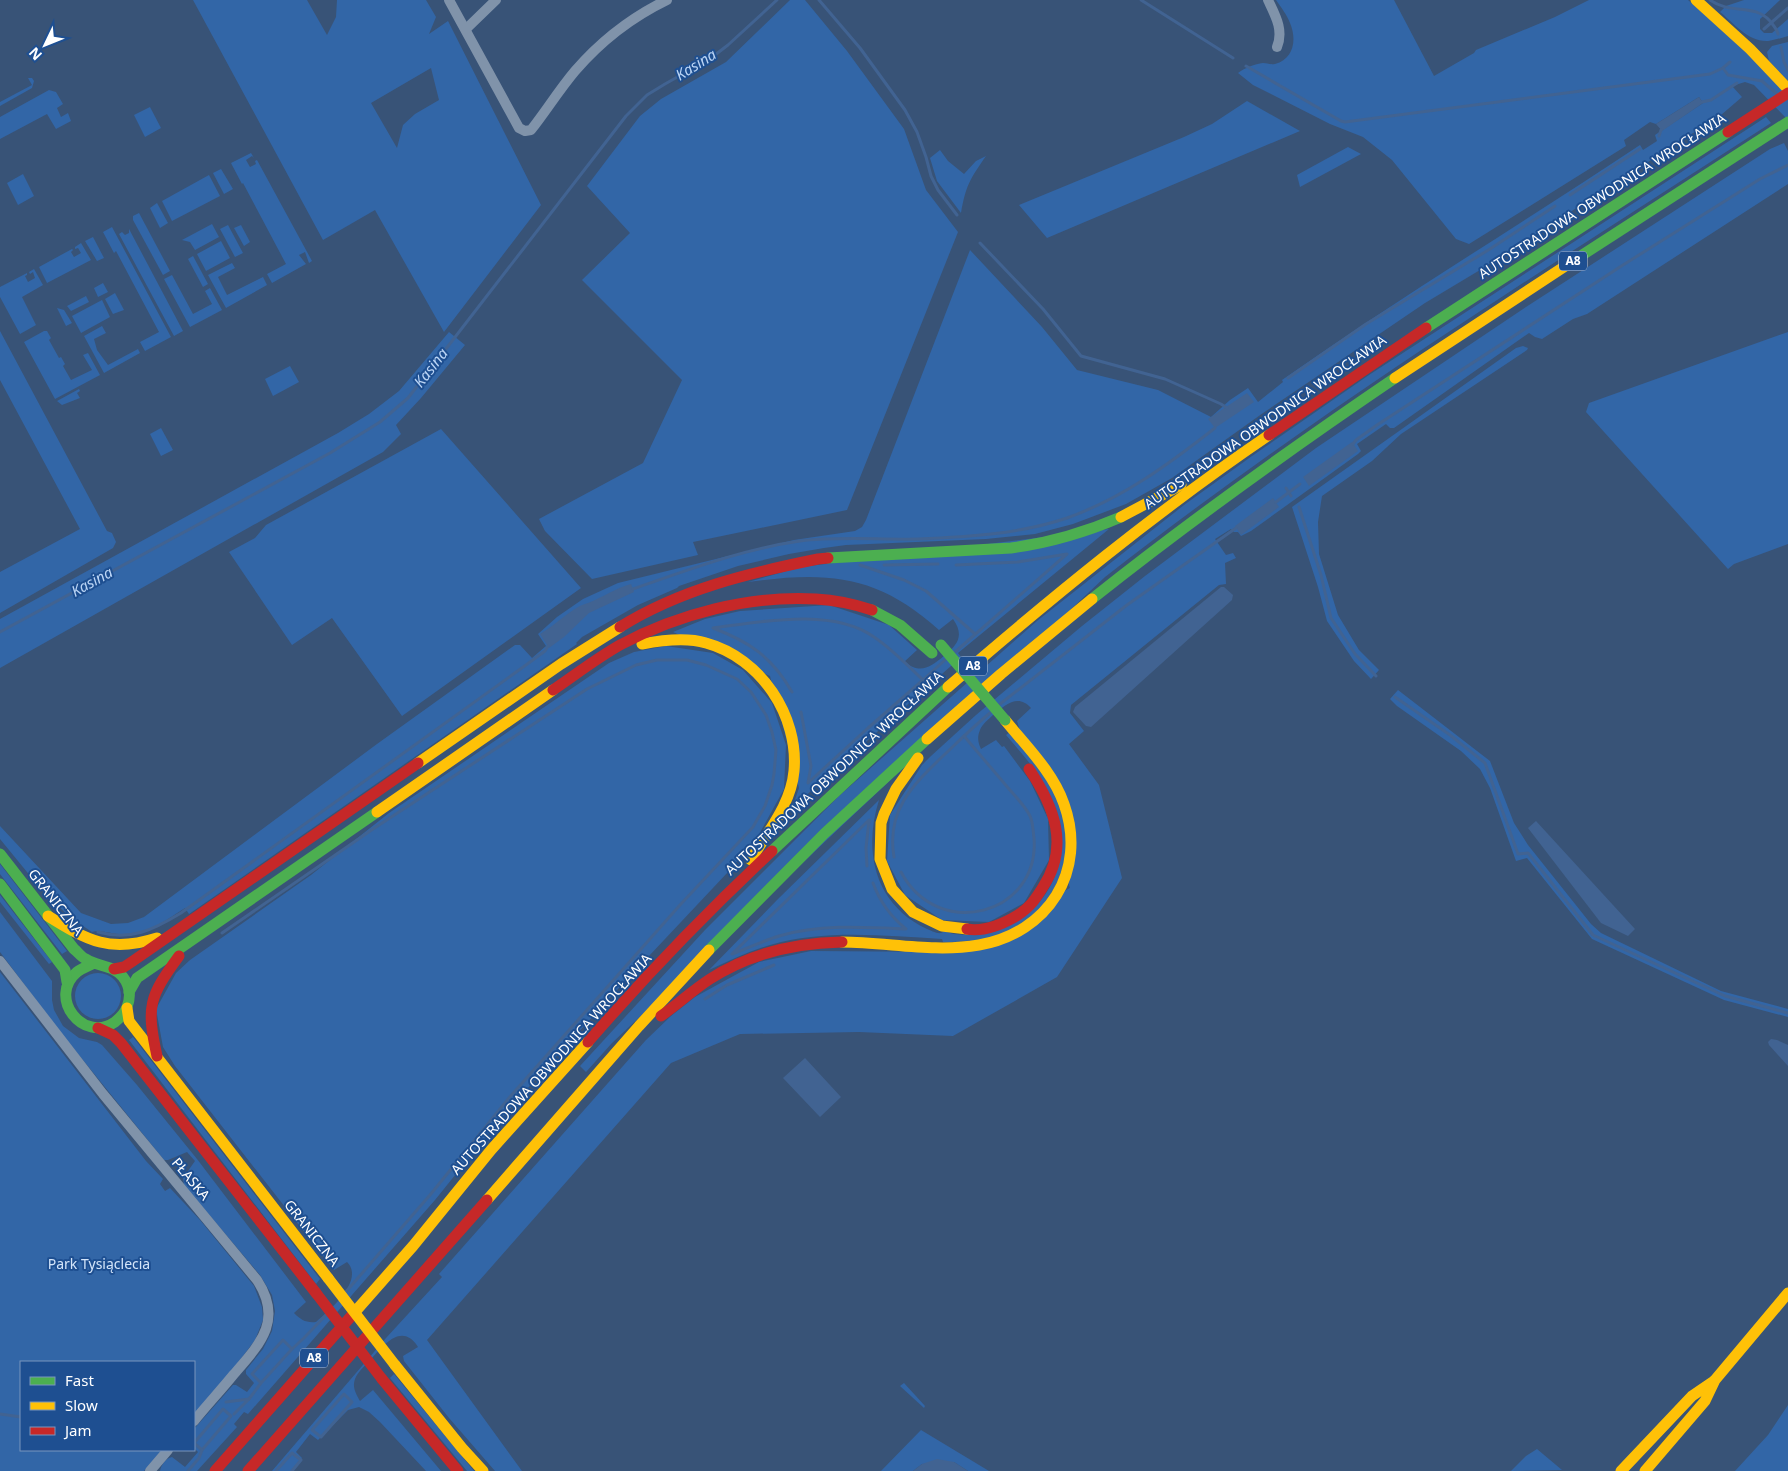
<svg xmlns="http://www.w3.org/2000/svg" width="1788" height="1471" font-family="'Noto Sans',sans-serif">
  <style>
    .green { fill: #3266a7; fill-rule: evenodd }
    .water { fill: #416392 }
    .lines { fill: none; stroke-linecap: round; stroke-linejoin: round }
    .stream { stroke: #416392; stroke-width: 3 }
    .street { stroke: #8093aa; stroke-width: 10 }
    .fast { stroke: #4caf50; stroke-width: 11 }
    .slow { stroke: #ffc107; stroke-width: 11 }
    .jam { stroke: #c62828; stroke-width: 11 }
    .fast-bridge { stroke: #4caf50; stroke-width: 11 }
    .slow-bridge { stroke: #ffc107; stroke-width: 11 }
    .jam-bridge { stroke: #c62828; stroke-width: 11 }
    .labels { text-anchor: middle; stroke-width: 4; stroke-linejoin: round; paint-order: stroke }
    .shield { fill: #1e4f91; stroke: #bccade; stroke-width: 1 }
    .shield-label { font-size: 12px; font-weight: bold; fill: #fff }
    .street-label { font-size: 14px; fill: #fff; stroke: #1e4f91 }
    .park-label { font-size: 14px; fill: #d4e5fa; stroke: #1e4f91 }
    .water-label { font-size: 15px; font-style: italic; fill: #bad4f5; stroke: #1e4f91 }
  </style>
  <rect width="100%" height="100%" fill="#385377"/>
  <g class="green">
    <path d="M193,0h114l20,35 9,-18 1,-17h89l10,17 -7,17 19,-13 93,184 -97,127 -69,-122 -52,30zM431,68l8,32 -24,14 -12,11 -6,23 -26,-45z"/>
    <polygon points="790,0 805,0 847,51 904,129 926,190 958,232 847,510 693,542 698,555 592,579 545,531 539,519 643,463 682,380 582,280 630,233 587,186 640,116 661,99 726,62"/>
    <path d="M1276,0h118l40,76 40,-23 2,-3 79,-33 34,-17h99l49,43 51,52v25l-34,-35 -9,-3 -13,4 10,11 -21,18 -241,155 -55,33 -162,110 -91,65 -46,26 -53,20 -38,10 -49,5 -140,6 -22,3 -35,6 -51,12 -59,20 -2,2 -39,17 -56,32 -6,6 1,1 -388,270 -4,-6c-16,10 -35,25 -54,27 -9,1 -33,-6 -39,-3l-21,-14 -26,-24 -45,-55v-13l81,87 30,11 17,-1 16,-6 233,-173 138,-99h5l12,13 14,-12 -8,-12 19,-17 26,-18 35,-16 176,-43 61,-9 7,-4 4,-7 104,-270 72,77 35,43 81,20 53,27 19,-17 18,-12 10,14 25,-20 -1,-2c117,-82 239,-156 358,-235l3,5 14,-9 -2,-6 48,-32 -4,-6 -43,27 -6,-2 -26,18 2,6 -157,98 -13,-5 -64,-79 -29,-23 -33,-13 -77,-39 -15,-12c6,-5 17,-9 25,-10 4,0 7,2 12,1 19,-5 22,-25 15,-41 -3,-8 -9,-16 -14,-23z"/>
    <path d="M1744,0h36l-20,19v10l4,4h8l16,-14v17c-6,2 -14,4 -20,5 -20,1 -34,-18 -48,-29l6,-6z"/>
    <polygon points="1788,42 1788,81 1769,61 1767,52 1772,46"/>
    <polygon points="28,78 32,78 34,81 32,88 0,106 0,102 32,85"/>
    <polygon points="49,90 56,92 63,104 57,108 61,117 68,113 71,121 56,129 47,114 0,139 0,117"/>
    <polygon points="1247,101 1300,131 1047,238 1019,205 1184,137 1212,124"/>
    <polygon points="150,107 161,128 145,137 134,115"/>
    <path d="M1766,117l5,6c-226,146 -454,288 -666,454l-493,466 -26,29 -6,-6 125,-136 134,-134 198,-175 147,-116 68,-49 117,-81z"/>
    <path d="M1784,143l4,8v33l-201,130 -14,5 -31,20 -7,-2 -6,-4 -135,95h-4l-4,-4 -29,20 4,7 -3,3 -107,77 -10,5 -3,-4h-4l-3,-3 -16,10 11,16 7,-2 3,5 -11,5 1,21 -7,1 -148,120 -1,8 14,18 -15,13 30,41 23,93 -65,99 -104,59 -94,-4 -119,2 -69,29 -244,277 95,131h-27l-46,-53 -45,-57 -1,-5 15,-9c-16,-25 -34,-2 -46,11 -5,6 -14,13 -17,21 -3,8 1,15 5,22l13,-11 68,81h-15l-46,-49 -11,-10 -10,-5 -11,3 -30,30 -8,-6 -14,18 6,6 -10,13h-20l114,-133 56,-61 -3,-3 207,-234 25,-24 24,-19 64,-35 52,-11 137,1 122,-64 -53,-167 14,-13c-13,-15 -26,-3 -38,7 -4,4 -11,9 -13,15 -3,7 -2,13 1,19l15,-9 6,7 2,-1 26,35 18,38 1,41 -25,43 -35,19 -47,-2 -37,-25 -18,-34 3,-46 32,-50 9,-9 45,-41 106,-89 63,-50 171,-128 210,-141 244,-158z"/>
    <polygon points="1348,147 1361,154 1300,187 1297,175"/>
    <path d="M940,150l8,11 16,13 12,-13 10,-5c-16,23 -20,29 -25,57l-24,-32 -7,-23z"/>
    <polygon points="251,153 254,158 252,156 246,160 250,167 256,164 255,161 257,160 312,261 309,263 305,252 299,255 306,264 272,283 267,274 286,264 243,183 242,184 232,165 231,163"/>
    <polygon points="221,169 233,189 224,194 213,173"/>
    <polygon points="23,174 34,196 18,205 7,183"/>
    <polygon points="209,175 220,196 172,221 162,201"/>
    <polygon points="157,203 168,223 160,228 150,208"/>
    <polygon points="139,213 170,271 163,275 133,220 133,216"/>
    <polygon points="212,224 219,237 195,250 190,242 182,240"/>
    <polygon points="228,225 243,253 235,257 220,229"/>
    <polygon points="241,225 250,242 244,246 234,228"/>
    <polygon points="112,227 171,337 145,351 140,342 159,332 116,251 114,253 103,232"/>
    <polygon points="129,229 183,331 174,336 119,234 122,232 125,235 129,233"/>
    <polygon points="93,237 104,258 97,261 85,241"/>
    <polygon points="221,241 230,258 206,271 197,254"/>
    <polygon points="81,243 91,260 47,283 39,267 72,249 73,250 71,252 74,257 81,253 78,248 75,249 75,247"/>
    <polygon points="193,256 208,284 203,287 188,259"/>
    <polygon points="232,263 235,268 218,277 227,295 263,277 267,285 226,308 208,275"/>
    <polygon points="34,269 43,285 22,297 36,325 20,334 0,297 0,287 27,273 27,275 25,276 28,282 35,278 33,272 30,274 29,272"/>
    <polygon points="172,275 193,314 212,304 205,291 210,288 222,310 190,327 164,279"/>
    <polygon points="103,283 108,292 98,297 94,288"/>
    <polygon points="115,293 124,310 113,314 105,299"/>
    <polygon points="86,296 89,302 71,311 67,306"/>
    <polygon points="102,300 110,317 81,333 72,316"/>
    <polygon points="57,308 64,310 72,323 66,326"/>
    <polygon points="102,326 106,333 94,339 97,350 108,365 138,349 140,353 104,373 84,336"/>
    <polygon points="0,331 107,531 112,533 116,542 113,548 0,613 0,572 80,529 0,380"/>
    <polygon points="44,331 47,331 51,338 49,340 59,358 61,357 65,364 63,366 71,380 92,370 83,355 88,353 100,375 55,399 24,342"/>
    <polygon points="449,332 465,345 421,398 396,425 401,434 383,452 0,668 0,619 338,433 369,414 399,391"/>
    <polygon points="1788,332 1788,544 1734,564 1728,569 1586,412 1589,403"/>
    <polygon points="1523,346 1528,348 1527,350 1401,434 1372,461 1322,496 1318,522 1319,554 1338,615 1359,650 1379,670 1371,679 1354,661 1327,621 1318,587 1292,507 1516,348"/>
    <polygon points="290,366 299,382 273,396 265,379"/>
    <polygon points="79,389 80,391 77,393 80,398 62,405 57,401"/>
    <polygon points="161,428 173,450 161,456 150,434"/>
    <polygon points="441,429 581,588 402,716 332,618 292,645 229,552 255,538 266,525"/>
    <path d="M1109,529l-151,124 3,4 -169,151 7,-20 -29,-112 -97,-44 32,-13 35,-8 89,-6 60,20 28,25 -13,12c17,12 25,6 40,-6 13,-11 21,-20 9,-37l-14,11c-62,-56 -112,-59 -191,-48l53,-15z"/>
    <path d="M666,646l47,7 30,17 29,33 14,42 -2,44 -27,49 -29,34 -111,118 -75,82 -49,56 -58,72 -187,214 -4,-2 -10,12 3,3 -40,44h-37c1,-6 6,-13 12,-14l13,10 13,-15 -4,-4v-19l39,-44h3l11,7 7,-9 -8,-9v-4l17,-21 9,-18 3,-20 -3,-16 -12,-20 -76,-90 -1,-7 12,-17 -8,-9 -19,8h-4l-107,-132 -57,-76v-40l52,69v19l2,10 9,16 16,12 18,4 5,3 35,40 60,74 109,143 -12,11c7,7 12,10 22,9 14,-12 49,-42 31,-60l-13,8 -159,-204 -12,-19 -7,-38 20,-36 14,-13 121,-85 78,-62 220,-150 25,-11z"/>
    <polygon points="1398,690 1490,761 1514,823 1528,845 1591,924 1601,933 1721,991 1788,1009 1788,1017 1724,1000 1592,939 1527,858 1516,861 1490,788 1480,769 1461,751 1397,706 1390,699"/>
    <path d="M1010,732c19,23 41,47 51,76 16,47 -5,100 -51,122 -21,10 -45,12 -67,12l-1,-3c-57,-3 -117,-10 -172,6 -21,6 -41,16 -61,25l68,-70 102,-100c-16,51 -5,104 48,129 3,1 10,5 14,4 1,0 1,-1 2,-1 3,-1 8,2 11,2 7,1 13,1 19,1 37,-2 71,-27 83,-62 8,-23 7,-48 -2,-70 -11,-26 -30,-47 -48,-68z"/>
    <polygon points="0,864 67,951 62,954 0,874"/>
    <polygon points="0,895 52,962 49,964 0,902"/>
    <polygon points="0,972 146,1161 163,1179 160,1184 165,1191 170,1188 200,1220 254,1286 262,1307 263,1320 255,1340 231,1372 194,1414 194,1362 21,1362 21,1450 163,1450 144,1471 0,1471"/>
    <circle cx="98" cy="996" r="23"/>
    <polygon points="133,1037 320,1279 316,1284 129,1040"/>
    <polygon points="394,1374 474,1471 467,1471 390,1378"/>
    <polygon points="904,1383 925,1406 924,1408 900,1386"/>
    <polygon points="1788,1405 1788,1471 1735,1471 1768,1435"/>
    <polygon points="921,1430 989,1471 968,1471 954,1462 922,1464 913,1471 881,1471"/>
    <polygon points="1537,1449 1562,1470 1511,1471 1526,1456"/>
  </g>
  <g class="water">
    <polygon points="1699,97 1703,103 1662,131 1656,124"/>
    <polygon points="1247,393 1254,402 1215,428 1208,419"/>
    <polygon points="1352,442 1358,451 1309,486 1303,477"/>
    <polygon points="1273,498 1279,507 1241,535 1235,526"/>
    <path d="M631,584l3,8 -45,21 -25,24 -15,11 -9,-14c14,-8 24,-19 38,-27 3,-2 7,-3 10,-4 15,-6 28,-15 43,-19z"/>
    <polygon points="1221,587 1224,587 1233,595 1232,600 1091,727 1086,726 1073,712 1075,707"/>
    <polygon points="1536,821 1635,929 1628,936 1601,923 1528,828"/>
    <polygon points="1771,1039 1777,1040 1788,1045 1788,1066 1769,1045 1768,1042"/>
    <polygon points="805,1058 841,1097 820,1117 783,1078"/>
    <polygon points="937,1459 954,1462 968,1471 913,1471 922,1464"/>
  </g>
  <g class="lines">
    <g class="stream">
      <polyline points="819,0 860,48 905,110 917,132 926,157 931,176 938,190 957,215"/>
      <polyline points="1141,0 1233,58"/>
      <path d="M1710,0c21,15 44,3 60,21 3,4 7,8 8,13"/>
      <polyline points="1764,29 1788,8"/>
      <polyline points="1781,47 1784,62 1788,70"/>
      <polyline points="1246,66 1341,121 1345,122 1710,74 1723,68 1730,62"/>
      <polyline points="1723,68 1728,75 1762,81 1777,94"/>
      <polyline points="1702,102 1711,100 1737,83"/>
      <polyline points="1659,136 1661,130"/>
      <polyline points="1570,195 1640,149"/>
      <polyline points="980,243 1043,309 1081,356 1165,379 1221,404 1227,408"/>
      <polyline points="1288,378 1366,324 1490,249 1555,206"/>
      <polyline points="1353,444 1356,440 1377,425 1623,265 1760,179 1788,165"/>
      <polyline points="1286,488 1291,496"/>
      <polyline points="1276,502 1300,484"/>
      <polyline points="1299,507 1321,575 1331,618 1355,654 1376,676"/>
      <polyline points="860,565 904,580 926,591 975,634"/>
      <polyline points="884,565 938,564"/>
      <path d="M633,589c55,-19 110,-40 167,-48 39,-5 79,-1 118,-2 49,-2 102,-5 149,-21 56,-20 102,-54 148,-90"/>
      <polyline points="0,632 330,453 380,422 408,398 626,116 647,95 665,84 711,58 728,45 777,0"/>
      <polyline points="955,652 1067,554 1018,562 956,565"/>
      <polyline points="923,680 946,659"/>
      <path d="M792,692c-20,-35 -42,-50 -79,-64 47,-6 119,-21 161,9 18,12 33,28 49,43l-55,48 -60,55 3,-17 -10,-54"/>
      <polyline points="1395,697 1450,735 1485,763 1518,854 1528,853 1593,935 1725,996 1788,1013"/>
      <polyline points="1000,704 1127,605 1236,528"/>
      <path d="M894,857c-8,-47 19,-72 50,-102 15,-14 30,-29 46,-42"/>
      <path d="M867,866l-1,-18 3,-28 -137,134c16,-6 31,-13 47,-18 41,-12 86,-9 127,-7 -15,-12 -26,-27 -33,-46"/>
      <path d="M901,872c37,70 139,43 133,-34 -1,-7 -1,-16 -4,-22 -5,-10 -14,-19 -21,-27 -15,-18 -30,-35 -45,-53"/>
      <path d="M98,932c33,9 55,-2 83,-19l345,-248 19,-14 3,-5"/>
      <polyline points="222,933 373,829 587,689 636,665 657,660 687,660 706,665 737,679 751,692 766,715 772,732 776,750 774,774 772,785 765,806 753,827 680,905 509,1098 430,1195 344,1294"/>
      <polyline points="705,999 727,985 774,965"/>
      <polyline points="292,1349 304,1338 327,1314"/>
      <polygon points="344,1394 352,1402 321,1437 312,1430"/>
      <polyline points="249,1399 261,1383 292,1349 283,1340 252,1374 261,1383"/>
      <polyline points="226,1402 249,1399 234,1414"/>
      <polyline points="0,1414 21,1417"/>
      <polyline points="194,1443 223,1409 231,1416 202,1450 194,1443"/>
      <polyline points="188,1471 199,1458 202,1450"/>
      <polyline points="276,1471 292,1453 301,1460 292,1471"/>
    </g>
    <g class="street">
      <path d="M449,0l70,128 6,3 6,-1c15,-19 28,-40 44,-59 25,-29 57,-54 92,-71"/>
      <path d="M1268,0c7,15 16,30 9,47"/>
      <polyline points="466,29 496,0"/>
      <path d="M0,961l103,133 154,186c26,40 4,63 -23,94 -13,16 -27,31 -40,47"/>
      <polyline points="150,1471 168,1450"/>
    </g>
    <g class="fast">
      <polyline points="1576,259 1788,122"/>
      <polyline points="1426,328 1728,132"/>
      <path d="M828,558l183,-10c38,-5 75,-16 110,-31"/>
      <path d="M1092,599c98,-78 200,-151 303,-221"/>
      <polyline points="872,610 900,625 932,653"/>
      <polyline points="772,851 948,687"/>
      <path d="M0,854l74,95c4,3 7,8 12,10 12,8 28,6 37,18 7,9 8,20 4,30 -2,6 -7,11 -12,15 -32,22 -68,-25 -38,-50 5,-4 12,-6 17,-9"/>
      <polyline points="0,884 65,970 67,982"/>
      <polyline points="709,950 824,834 927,739"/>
      <polyline points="129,992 137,978 377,812"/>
    </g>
    <g class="slow">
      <polyline points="1696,0 1750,49 1788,89"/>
      <polyline points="1395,378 1576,259"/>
      <polyline points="1121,517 1181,485"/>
      <path d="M642,644c21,-4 44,-7 64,-1 55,15 93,73 88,128 -3,34 -27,61 -43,89"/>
      <path d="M948,687c103,-89 209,-176 321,-252"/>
      <polyline points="927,739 1001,674 1092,599"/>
      <polyline points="918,758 896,789 884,814 881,823 880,859 892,889 913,912 942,926 967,929"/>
      <polyline points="418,763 561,664 620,627"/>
      <polyline points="377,812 553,690"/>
      <path d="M48,916c40,25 62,37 109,22"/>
      <path d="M842,942c45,0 92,11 137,3 69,-12 109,-74 85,-141 -11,-32 -38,-58 -59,-84"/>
      <polyline points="127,1008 129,1021 328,1278"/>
      <polyline points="487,1200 639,1026 709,950"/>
      <polyline points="354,1313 413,1246 491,1150 588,1042"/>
      <polyline points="395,1365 462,1448 483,1471"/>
      <polyline points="1621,1471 1692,1396 1714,1381"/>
      <polyline points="1645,1471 1705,1401 1715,1380 1788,1293"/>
    </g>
    <g class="jam">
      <polyline points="1728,132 1788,93"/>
      <polyline points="1269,435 1426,328"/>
      <path d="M620,627c61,-38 129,-54 198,-68l10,-1"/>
      <path d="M553,690c22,-15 44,-32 67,-45 58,-31 130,-50 196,-46 19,1 38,5 56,11"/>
      <path d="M967,929c17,3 36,-5 51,-14 13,-9 16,-14 25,-28 27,-41 11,-81 -14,-118"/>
      <polyline points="114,969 124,967 133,961 418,763"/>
      <path d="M661,1016c17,-12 32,-26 49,-37 40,-26 85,-36 132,-37"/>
      <polyline points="98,1028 113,1035 121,1043 316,1293"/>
      <path d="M588,1042c58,-67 120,-131 184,-191"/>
      <path d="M157,1056c-11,-50 -8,-59 22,-100"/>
      <polyline points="382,1379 458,1471"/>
      <polyline points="215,1471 354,1313"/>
      <polyline points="248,1471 487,1200"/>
    </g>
    <polyline class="fast-bridge" points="941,645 1005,720"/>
    <polyline class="slow-bridge" points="328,1278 395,1365"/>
    <polyline class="jam-bridge" points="316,1293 382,1379"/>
  </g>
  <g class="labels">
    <g class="shield">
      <rect x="1559" y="251.5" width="28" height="19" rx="4"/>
      <rect x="959" y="656.5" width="28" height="19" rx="4"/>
      <rect x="300" y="1348.5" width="28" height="19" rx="4"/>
    </g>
    <g class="shield-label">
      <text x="1573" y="265">A8</text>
      <text x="973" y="670">A8</text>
      <text x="314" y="1362">A8</text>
    </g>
    <g class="street-label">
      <text transform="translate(1602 196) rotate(-33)" y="5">AUTOSTRADOWA OBWODNICA WROCŁAWIA</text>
      <text transform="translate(1265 422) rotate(-35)" y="5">AUTOSTRADOWA OBWODNICA WROCŁAWIA</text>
      <text transform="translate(834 773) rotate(-43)" y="5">AUTOSTRADOWA OBWODNICA WROCŁAWIA</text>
      <text transform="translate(56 902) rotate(52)" y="5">GRANICZNA</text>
      <text transform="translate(551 1064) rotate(-48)" y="5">AUTOSTRADOWA OBWODNICA WROCŁAWIA</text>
      <text transform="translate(191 1179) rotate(50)" y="5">PŁASKA</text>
      <text transform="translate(312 1233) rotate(52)" y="5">GRANICZNA</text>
    </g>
    <g class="park-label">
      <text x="99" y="1269">Park Tysiąclecia</text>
    </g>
    <g class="water-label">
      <text transform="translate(696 65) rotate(-32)" y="5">Kasina</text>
      <text transform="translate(431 368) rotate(-52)" y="5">Kasina</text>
      <text transform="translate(92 582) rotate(-29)" y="5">Kasina</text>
    </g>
  </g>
  <rect x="20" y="1361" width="175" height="90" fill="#1e4f91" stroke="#7895bd"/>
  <rect x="30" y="1377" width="25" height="8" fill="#4caf50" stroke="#7895bd"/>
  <text x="65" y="1386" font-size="15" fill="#ffffff">Fast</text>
  <rect x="30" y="1402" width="25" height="8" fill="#ffc107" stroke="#7895bd"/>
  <text x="65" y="1411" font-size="15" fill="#ffffff">Slow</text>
  <rect x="30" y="1427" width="25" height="8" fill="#c62828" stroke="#7895bd"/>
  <text x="65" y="1436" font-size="15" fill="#ffffff">Jam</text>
  <g transform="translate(45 45) rotate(227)" stroke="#1e4f91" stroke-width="4" paint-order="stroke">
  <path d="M0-4L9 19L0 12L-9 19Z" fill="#ffffff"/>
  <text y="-8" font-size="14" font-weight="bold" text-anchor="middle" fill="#ffffff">N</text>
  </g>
</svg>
